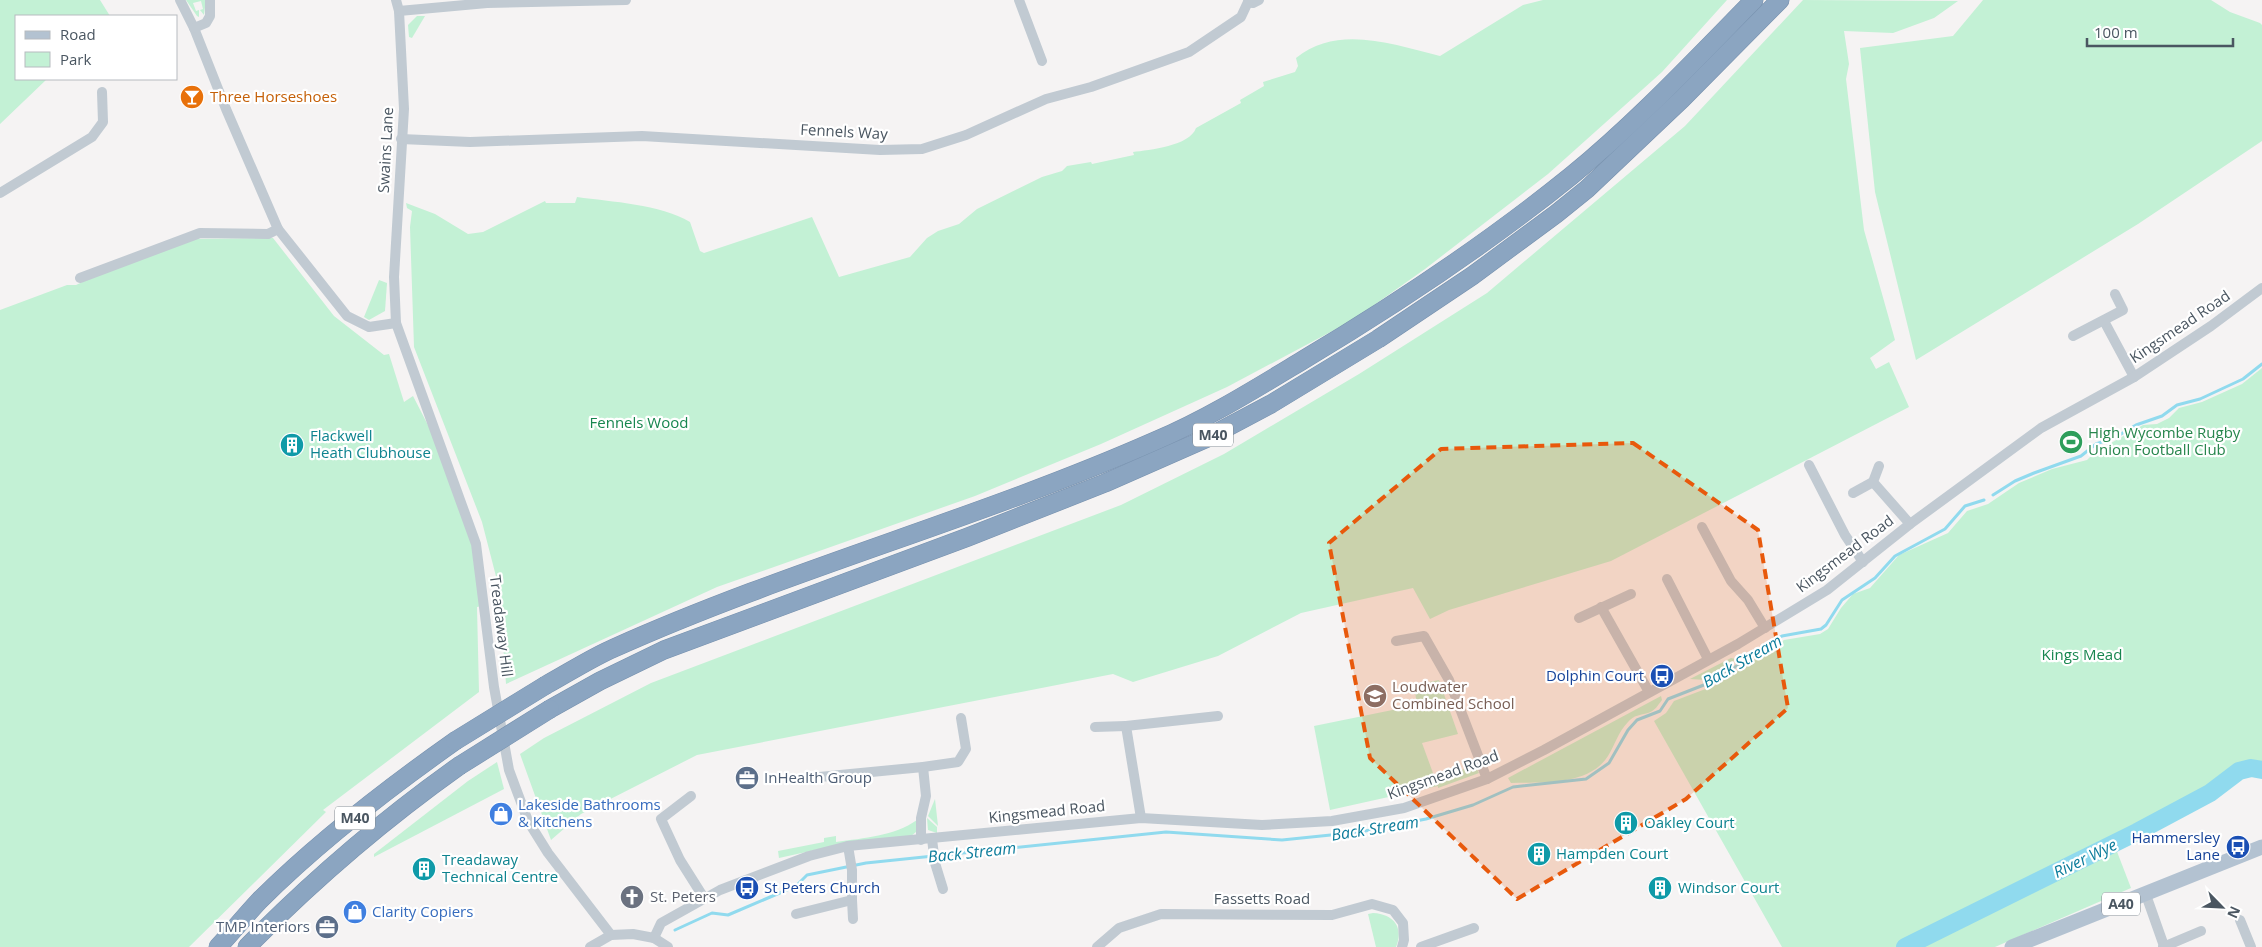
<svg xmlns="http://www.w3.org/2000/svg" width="2262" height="947" font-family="'Open Sans',sans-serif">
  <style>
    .green { fill: #c3f1d5 }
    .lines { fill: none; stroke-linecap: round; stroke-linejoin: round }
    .stream { stroke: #90daee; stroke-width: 3 }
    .river { stroke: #90daee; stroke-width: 18 }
    .motorway-casing { stroke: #7690ad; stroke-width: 19 }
    .minor { stroke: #c1cad2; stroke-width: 10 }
    .primary { stroke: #b3c2d1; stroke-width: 15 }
    .motorway { stroke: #8ba5c1; stroke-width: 18 }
    .motorway-bridge-casing { stroke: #7690ad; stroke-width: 19; stroke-linecap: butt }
    .motorway-bridge { stroke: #8ba5c1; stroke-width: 18 }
    .marked { fill: #e8590c; fill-opacity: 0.2; stroke: #e8590c; stroke-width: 4; stroke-dasharray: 10 6; stroke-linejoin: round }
    .labels { text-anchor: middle; stroke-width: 4.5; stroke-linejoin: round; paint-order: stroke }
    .shield { fill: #fff; stroke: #808990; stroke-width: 1 }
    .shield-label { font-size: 14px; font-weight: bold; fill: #4a5661 }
    .food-label { font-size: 15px; fill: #c56008; stroke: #fff; text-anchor: start }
    .street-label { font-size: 15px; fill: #4a5661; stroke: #fff }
    .park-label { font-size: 15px; fill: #17864f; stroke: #fff }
    .leisure-label { font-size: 15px; fill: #27864d; stroke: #fff; text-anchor: start }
    .culture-label { font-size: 15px; fill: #0d838f; stroke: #fff; text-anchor: start }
    .transit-label { font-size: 15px; fill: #164399; stroke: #fff; text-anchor: end }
    .education-label { font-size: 15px; fill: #785e54; stroke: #fff; text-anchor: start }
    .service-label { font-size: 15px; fill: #4e5e75; stroke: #fff; text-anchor: start }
    .shop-label { font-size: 15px; fill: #366cbe; stroke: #fff; text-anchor: start }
    .worship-label { font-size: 15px; fill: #5b616d; stroke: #fff; text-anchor: start }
    .water-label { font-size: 16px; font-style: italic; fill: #0c7c9b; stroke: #fff }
  </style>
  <rect width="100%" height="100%" fill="#f5f3f3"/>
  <g class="green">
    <polygon points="0,0 100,0 110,16 16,16 16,79 47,79 0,124"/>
    <polygon points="186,0 206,0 204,15 200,10 203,9 201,1 193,3 196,11 199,10 199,17 197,16"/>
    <path d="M1543,0h184l-65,72 -114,102 -123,95 -72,51 -126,67 -126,57 -126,52 -258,91 -211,97 -7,-96 -17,-66 -68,-175 -4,-120 2,-16 -5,-3 -1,-5 29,11 33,20 15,-2 62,-31 1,2h29l2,-6c35,5 83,7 113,25l10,29 4,2 108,-36 27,60 71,-20 17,-19 11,-7 21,-7 18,-15 65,-32 20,-6 5,-5 24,-4 1,2 42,-9 -1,-3c16,-2 57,-6 63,-24l45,-25 -1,-3 24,-14 -1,-4 32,-10 3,-6 -2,-8c41,-34 97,-14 144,-2l83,-51z"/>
    <polygon points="1803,0 1958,1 1934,18 1893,33 1844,31 1849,64 1846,79 1864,230 1895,340 1870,358 1876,369 1889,362 1909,407 1611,561 1449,610 1430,619 1413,588 1301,613 1218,656 1133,682 1113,674 697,755 581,814 551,840 520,754 544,738 651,683 1121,505 1224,454 1359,374 1487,293 1685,126"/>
    <polygon points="1983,0 2211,0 2230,12 2260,23 2262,25 2262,141 2138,224 1916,360 1875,192 1860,48 1953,36"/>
    <polygon points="417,16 425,16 412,38 409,37 408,25"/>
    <polygon points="273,238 334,316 384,355 389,354 404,402 413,396 431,431 472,535 482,606 477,607 479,692 323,810 326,812 189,947 0,947 0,310 67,285 76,285 104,272 188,239"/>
    <polygon points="379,280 387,283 385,311 369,320 364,317"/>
    <polygon points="2262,368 2262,768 2243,766 2234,769 2199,795 1896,947 1782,947 1654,721 1666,713 1674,701 1716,685 1784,640 1820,634 1828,629 1841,608 1853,594 1870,588 1899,555 1948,533 1967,511 1988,504 2019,483 2052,469 2087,460 2095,452 2143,425 2157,424 2169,418 2179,408 2202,402 2242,384"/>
    <polygon points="1731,658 1736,659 1706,680 1690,679"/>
    <polygon points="1439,680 1458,734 1422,743 1437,784 1438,782 1474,764 1479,773 1438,788 1438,786 1330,810 1314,726 1417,705 1414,685"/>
    <path d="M1661,696l1,4c-4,5 -7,11 -14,13 -8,2 -14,2 -20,9 -10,10 -13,23 -20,34 -19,30 -66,26 -97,27l-3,-5z"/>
    <polygon points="497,762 504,789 374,857 374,854 468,781"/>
    <polygon points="935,799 938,826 928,816"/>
    <polygon points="927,818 937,827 937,833 928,830"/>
    <path d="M917,820l-1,12 -5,4 -64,7 -68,15 -1,-7 46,-9v-4l12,-2v6c28,-4 58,-6 81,-22z"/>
    <polygon points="2116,849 2131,888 1995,947 1920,947"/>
    <path d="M1373,913c21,1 31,15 23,34h-20l-8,-33z"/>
  </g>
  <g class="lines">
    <g class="stream">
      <polyline points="1993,495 2015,481 2034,473 2081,456 2096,444 2116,437 2136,425 2162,416 2177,405 2200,399 2243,379 2262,364"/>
      <polyline points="675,930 712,913 728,915 796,886 807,875 866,863 1166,832 1282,840 1360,832 1426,819 1473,805 1513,787 1586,779 1609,763 1628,730 1637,720 1660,711 1668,699 1714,681 1782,636 1821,629 1826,625 1842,600 1875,578 1895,556 1945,529 1965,506 1984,500"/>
    </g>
    <polyline class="river" points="1905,947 2137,832 2210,793 2239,771 2251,768 2262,770"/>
    <g class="motorway-casing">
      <g id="motorway">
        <path d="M546,685c22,-12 45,-27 68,-37 176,-79 364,-129 541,-207 52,-22 100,-52 148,-81 92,-55 185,-117 268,-184 65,-53 124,-116 183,-176"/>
        <polyline points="550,709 600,681 664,650 968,537 1105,483 1205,439 1271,404 1378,339 1472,276 1556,214 1587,189 1682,99 1780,0"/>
        <path d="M218,947c14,-15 27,-31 41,-46 59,-59 128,-112 196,-160"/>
        <path d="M247,947c66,-67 136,-127 212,-181"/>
      </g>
    </g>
    <g class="minor">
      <polyline points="180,0 194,28 226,109 278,229 347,316 369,327 396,323"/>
      <polyline points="396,0 399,11 404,109 394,277 396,323 476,544 494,687 509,770 528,821 548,853 611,935"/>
      <polyline points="1019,0 1042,61"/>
      <polyline points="1248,2 1253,3 1259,0"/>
      <polyline points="399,11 487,3 626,0"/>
      <polyline points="194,28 206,23 210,16 210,0"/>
      <polyline points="401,139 470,142 642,136 880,150 922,149 966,135 1046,99 1091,87 1189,52 1241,17 1248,2"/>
      <polyline points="0,193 92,137 103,122 102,92"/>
      <polyline points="80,278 200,233 268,234 278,229"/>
      <polyline points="2104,321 2134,377"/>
      <polyline points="2073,336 2123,310 2115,294"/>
      <polyline points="1809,465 1845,535 1863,562"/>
      <polyline points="1879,466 1873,482 1910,524"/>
      <polyline points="1853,493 1873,482"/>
      <polyline points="1702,527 1731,581 1748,600 1765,628"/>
      <polyline points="1667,579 1708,659"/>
      <polyline points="1601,607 1649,692"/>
      <polyline points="1579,618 1631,594"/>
      <polyline points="1396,641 1424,636 1449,680 1487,779"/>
      <polyline points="1095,727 1126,726"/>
      <polyline points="809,778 923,767 958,762 966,749 961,718"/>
      <polyline points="691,796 661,819 680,860 704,898"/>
      <polyline points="1141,818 1126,726 1218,716"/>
      <polyline points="932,839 935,863 943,889"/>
      <polyline points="921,840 921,818 926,796 923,767"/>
      <polyline points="2146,895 2164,946"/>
      <polyline points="852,900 853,919"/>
      <polyline points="796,914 852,900 852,870 848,846"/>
      <polyline points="2240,920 2251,947"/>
      <polyline points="654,938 668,947"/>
      <polyline points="590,947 611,935 633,934 654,938 661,923 720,890 809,856 848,846 1141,818 1262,825 1332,821 1404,808 1487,779 1544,750 1738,644 1827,590 1910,524 2041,428 2134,377 2211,326 2262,288"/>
      <polyline points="1097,947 1119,928 1161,914 1332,915 1372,904 1393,910 1403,923 1404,940 1402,947"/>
      <polyline points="1421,947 1474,928"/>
      <polyline points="2163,947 2201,931"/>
    </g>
    <polyline class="primary" points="2012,947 2262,847"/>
    <use href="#motorway" class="motorway"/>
    <g class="motorway-bridge-casing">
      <g id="motorway-bridge">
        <polyline points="455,741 546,685"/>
        <polyline points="459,766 550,709"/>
      </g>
    </g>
    <use href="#motorway-bridge" class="motorway-bridge"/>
  </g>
  <path class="marked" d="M1633,443l125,87 30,178 -102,91 -169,100 -147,-141 -41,-215 112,-94z"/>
  <defs>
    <g id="bar-disc" transform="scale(1.25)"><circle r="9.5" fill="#e8710a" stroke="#fff"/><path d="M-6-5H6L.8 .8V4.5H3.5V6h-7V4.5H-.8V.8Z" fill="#fff"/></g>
    <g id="stadium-disc" transform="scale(1.25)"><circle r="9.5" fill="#2e9e5b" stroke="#fff"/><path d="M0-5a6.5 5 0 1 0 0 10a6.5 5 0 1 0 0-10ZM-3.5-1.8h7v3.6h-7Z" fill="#fff"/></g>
    <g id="building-disc" transform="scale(1.25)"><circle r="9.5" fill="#0f9aa8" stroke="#fff"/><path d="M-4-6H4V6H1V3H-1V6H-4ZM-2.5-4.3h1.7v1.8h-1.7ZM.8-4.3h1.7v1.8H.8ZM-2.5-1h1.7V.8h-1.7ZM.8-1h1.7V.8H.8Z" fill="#fff"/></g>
    <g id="bus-disc" transform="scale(1.25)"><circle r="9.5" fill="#1a4fb4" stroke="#fff"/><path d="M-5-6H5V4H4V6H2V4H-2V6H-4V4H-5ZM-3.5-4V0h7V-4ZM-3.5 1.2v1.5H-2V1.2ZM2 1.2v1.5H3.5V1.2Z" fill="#fff"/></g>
    <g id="school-disc" transform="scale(1.25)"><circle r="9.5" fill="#8d6e63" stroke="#fff"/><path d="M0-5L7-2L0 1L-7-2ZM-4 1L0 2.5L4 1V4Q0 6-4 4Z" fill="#fff"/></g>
    <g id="office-disc" transform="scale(1.25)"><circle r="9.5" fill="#5c6f8a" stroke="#fff"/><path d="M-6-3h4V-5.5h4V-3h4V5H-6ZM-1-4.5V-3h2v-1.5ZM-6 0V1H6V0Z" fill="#fff"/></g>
    <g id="shop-disc" transform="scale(1.25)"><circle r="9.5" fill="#3f7fe0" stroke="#fff"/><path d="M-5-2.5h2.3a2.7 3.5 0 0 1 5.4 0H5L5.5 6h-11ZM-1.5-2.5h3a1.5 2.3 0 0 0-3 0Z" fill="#fff"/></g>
    <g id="church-disc" transform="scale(1.25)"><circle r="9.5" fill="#6b7280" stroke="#fff"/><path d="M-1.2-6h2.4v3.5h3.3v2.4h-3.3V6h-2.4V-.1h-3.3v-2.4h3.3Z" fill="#fff"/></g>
  </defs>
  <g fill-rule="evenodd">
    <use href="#bar-disc" x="192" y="97"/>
    <use href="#stadium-disc" x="2071" y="442"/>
    <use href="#building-disc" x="292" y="445"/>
    <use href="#bus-disc" x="1662" y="676"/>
    <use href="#school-disc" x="1375" y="696"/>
    <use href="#office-disc" x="747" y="778"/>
    <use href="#shop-disc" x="501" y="814"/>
    <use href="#building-disc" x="1626" y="823"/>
    <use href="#bus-disc" x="2238" y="847"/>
    <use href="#building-disc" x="1539" y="854"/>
    <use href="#building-disc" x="424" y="869"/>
    <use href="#bus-disc" x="747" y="888"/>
    <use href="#building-disc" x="1660" y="888"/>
    <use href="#church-disc" x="632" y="897"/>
    <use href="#shop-disc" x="355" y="912"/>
    <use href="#office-disc" x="327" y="927"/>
  </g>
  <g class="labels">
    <g class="shield">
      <rect x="1193" y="423.5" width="40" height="23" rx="4"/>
      <rect x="335" y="806.5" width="40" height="23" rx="4"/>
      <rect x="2102" y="892.5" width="38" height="23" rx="4"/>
    </g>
    <g class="shield-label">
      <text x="1213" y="440">M40</text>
      <text x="355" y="823">M40</text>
      <text x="2121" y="909">A40</text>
    </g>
    <g class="food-label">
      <text x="210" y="102">Three Horseshoes</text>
    </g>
    <g class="street-label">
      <text transform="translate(844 132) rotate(3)" y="5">Fennels Way</text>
      <text transform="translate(386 150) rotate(-87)" y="5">Swains Lane</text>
      <text transform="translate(2180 327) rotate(-34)" y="5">Kingsmead Road</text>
      <text transform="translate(1845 554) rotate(-37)" y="5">Kingsmead Road</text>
      <text transform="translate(501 626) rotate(83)" y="5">Treadaway Hill</text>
      <text transform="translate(1443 775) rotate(-20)" y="5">Kingsmead Road</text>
      <text transform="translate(1047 812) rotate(-6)" y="5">Kingsmead Road</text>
      <text x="1262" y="904">Fassetts Road</text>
    </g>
    <g class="park-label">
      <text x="639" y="428">Fennels Wood</text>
      <text x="2082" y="660">Kings Mead</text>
    </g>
    <g class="leisure-label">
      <text x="2088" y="438">High Wycombe Rugby<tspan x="2088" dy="17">Union Football Club</tspan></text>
    </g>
    <g class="culture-label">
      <text x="310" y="441">Flackwell<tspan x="310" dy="17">Heath Clubhouse</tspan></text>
      <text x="1644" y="828">Oakley Court</text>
      <text x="1556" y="859">Hampden Court</text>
      <text x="442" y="865">Treadaway<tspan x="442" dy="17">Technical Centre</tspan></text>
      <text x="1678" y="893">Windsor Court</text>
    </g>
    <g class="transit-label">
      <text x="1644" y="681">Dolphin Court</text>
      <text x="2220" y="843">Hammersley<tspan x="2220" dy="17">Lane</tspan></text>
      <text x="764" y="893" text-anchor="start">St Peters Church</text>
    </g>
    <g class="education-label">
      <text x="1392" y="692">Loudwater<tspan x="1392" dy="17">Combined School</tspan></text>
    </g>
    <g class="service-label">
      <text x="764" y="783">InHealth Group</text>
      <text x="310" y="932" text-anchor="end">TMP Interiors</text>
    </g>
    <g class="shop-label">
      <text x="518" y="810">Lakeside Bathrooms<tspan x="518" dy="17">&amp; Kitchens</tspan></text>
      <text x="372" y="917">Clarity Copiers</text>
    </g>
    <g class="worship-label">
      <text x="650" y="902">St. Peters</text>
    </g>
    <g class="water-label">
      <text transform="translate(1742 661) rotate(-30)" y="6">Back Stream</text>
      <text transform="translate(1375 828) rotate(-9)" y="6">Back Stream</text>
      <text transform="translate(972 852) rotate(-6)" y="6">Back Stream</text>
      <text transform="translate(2085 858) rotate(-26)" y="6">River Wye</text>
    </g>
  </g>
  <rect x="15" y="15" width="162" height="65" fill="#ffffff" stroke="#b7bbc0"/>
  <rect x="25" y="31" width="25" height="8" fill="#b3c2d1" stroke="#b7bbc0"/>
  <text x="60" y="40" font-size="15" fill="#4a5661">Road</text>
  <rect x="25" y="52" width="25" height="15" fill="#c3f1d5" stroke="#b7bbc0"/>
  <text x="60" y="65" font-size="15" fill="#4a5661">Park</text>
  <g transform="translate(2222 907) rotate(114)" stroke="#ffffff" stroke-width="4" paint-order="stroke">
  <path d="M0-4L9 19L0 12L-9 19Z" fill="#4a5661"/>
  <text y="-8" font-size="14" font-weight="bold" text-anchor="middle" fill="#4a5661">N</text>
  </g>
  <path d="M2087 38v8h146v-8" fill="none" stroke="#4a5661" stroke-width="2.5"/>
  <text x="2094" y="38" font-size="15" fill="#4a5661" stroke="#ffffff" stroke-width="4" paint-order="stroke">100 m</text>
</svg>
